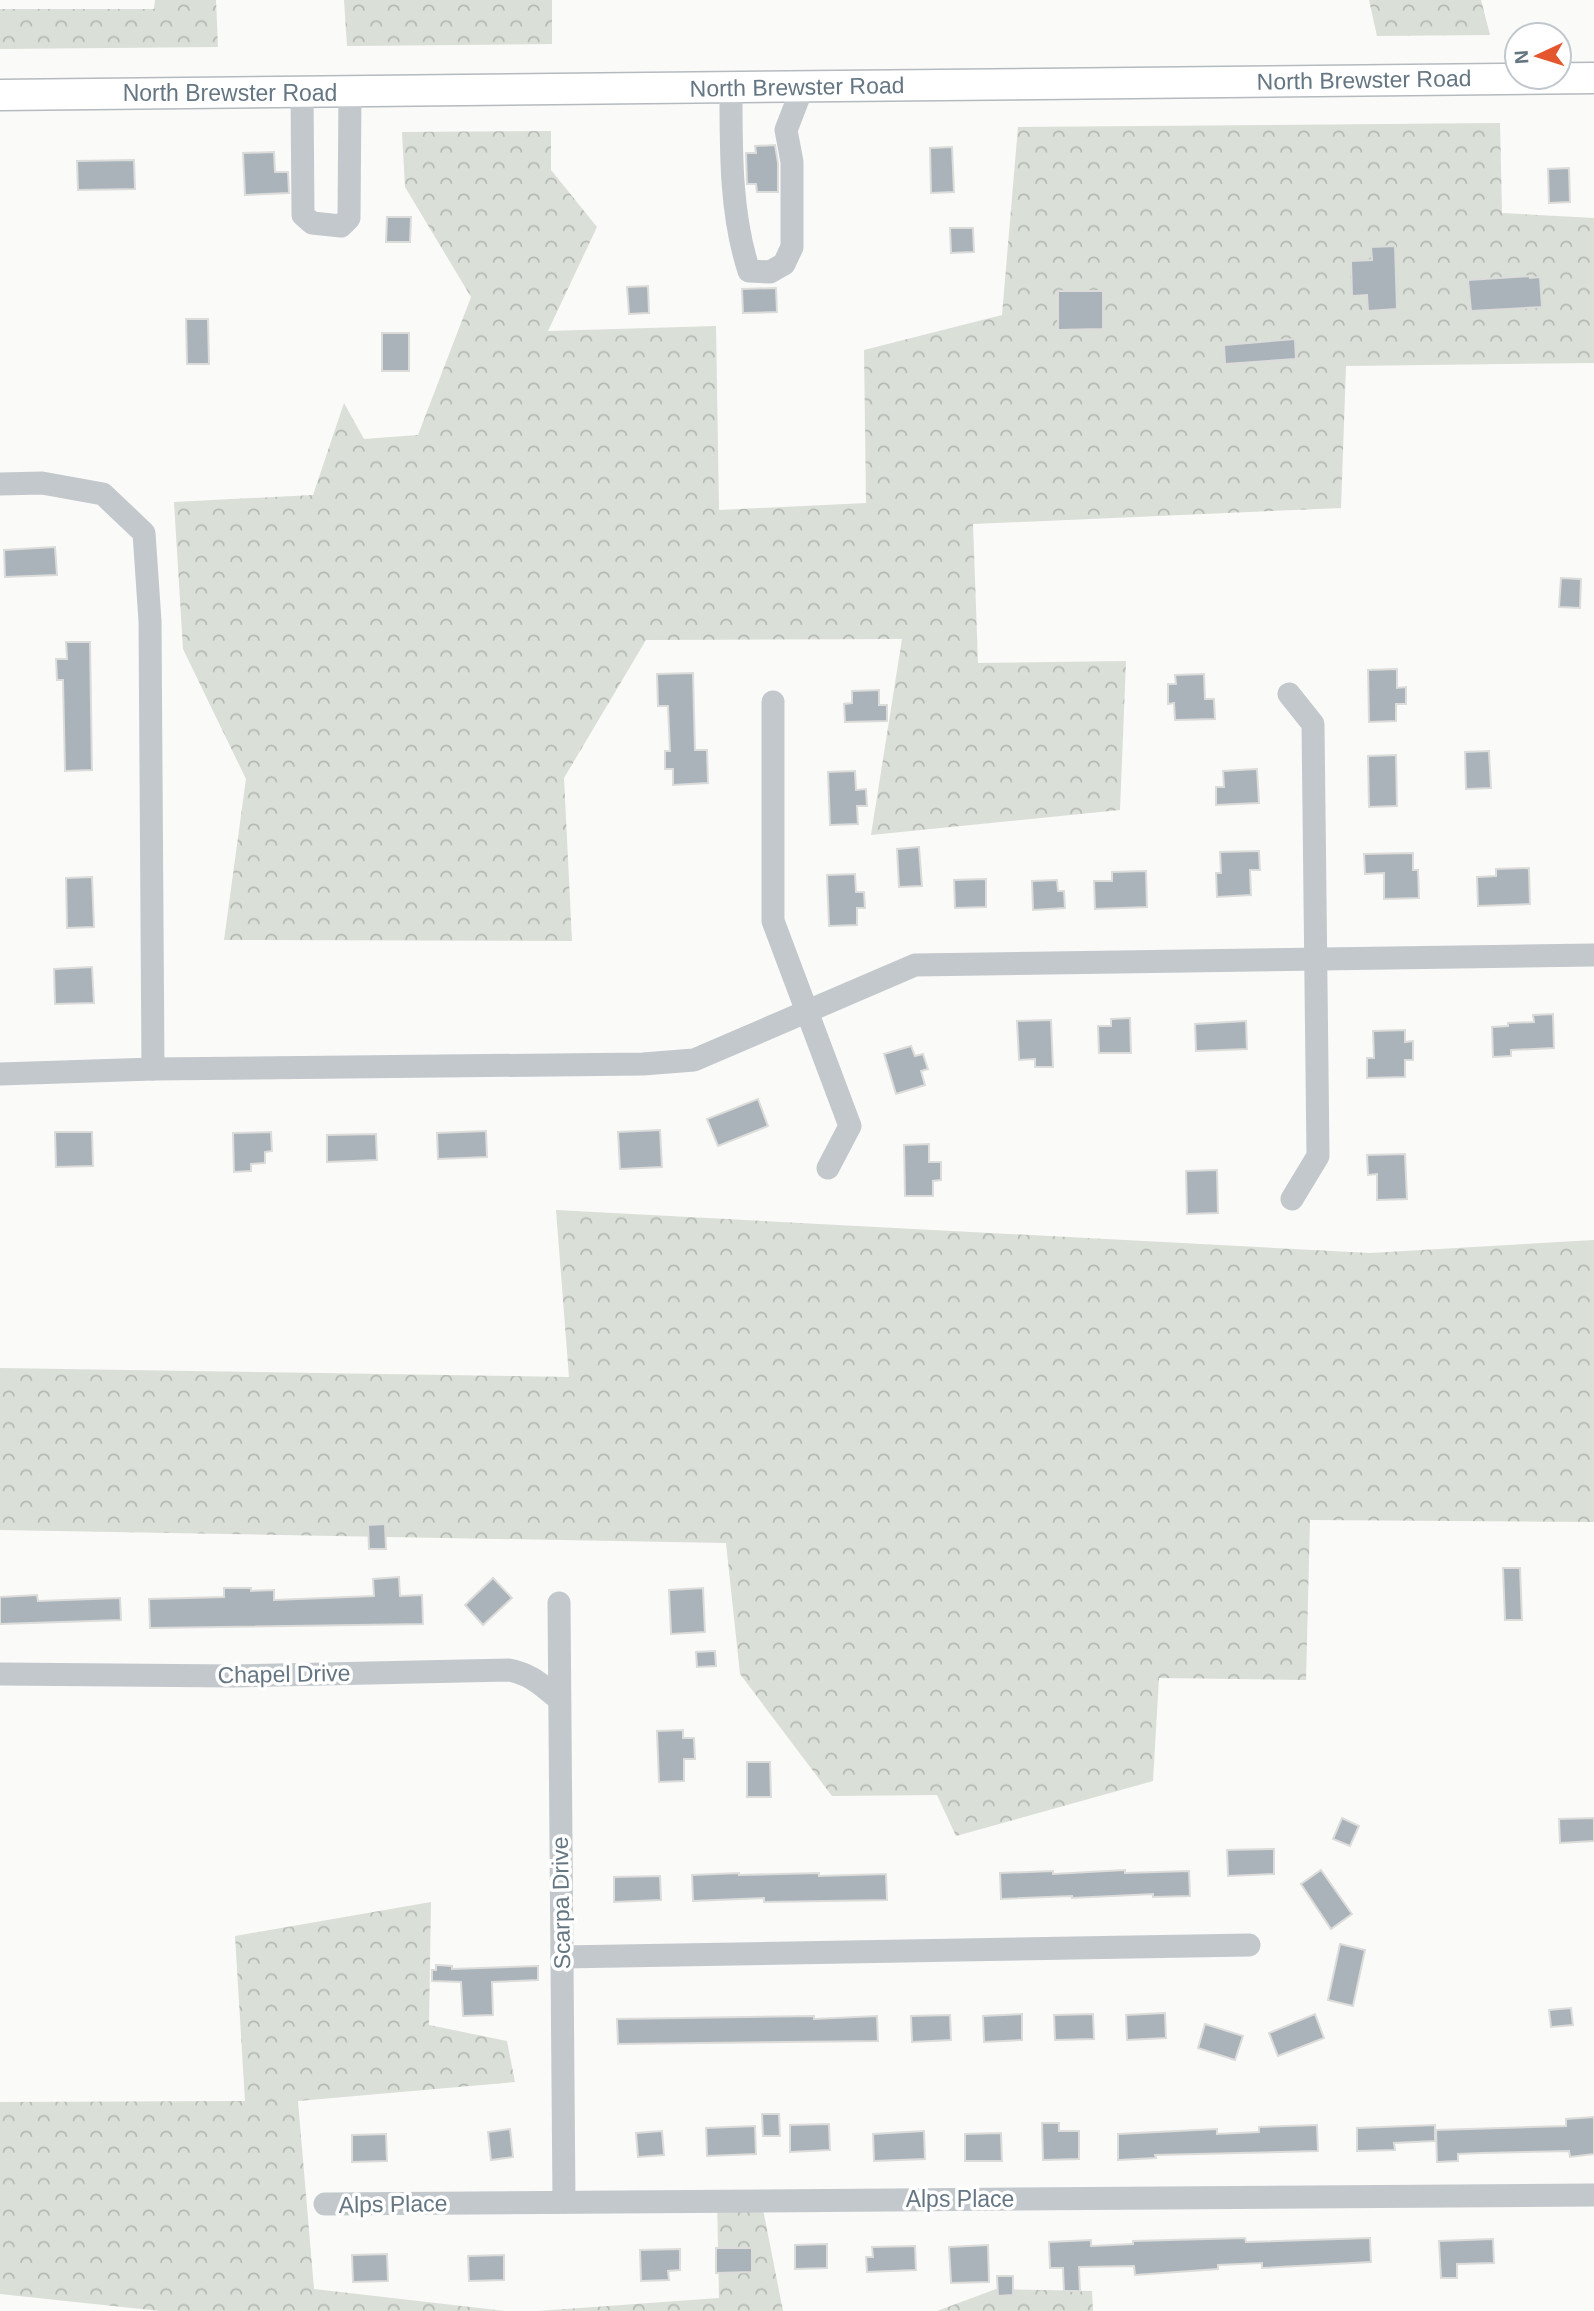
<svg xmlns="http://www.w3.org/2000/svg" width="1594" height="2311" font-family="Arial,sans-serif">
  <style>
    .forest { fill: url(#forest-crowns) }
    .building { fill: #aab3b9; stroke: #dcdcda; stroke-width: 2 }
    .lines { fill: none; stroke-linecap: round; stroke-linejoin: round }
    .major-casing { stroke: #b5babe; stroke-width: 33 }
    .minor { stroke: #c3c8cc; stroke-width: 23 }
    .major { stroke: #fff; stroke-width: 30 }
    .labels { text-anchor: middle; stroke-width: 7; stroke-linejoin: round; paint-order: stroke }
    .street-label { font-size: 23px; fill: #657683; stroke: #fff }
  </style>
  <defs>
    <pattern id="forest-crowns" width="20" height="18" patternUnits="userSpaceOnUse" patternTransform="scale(1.75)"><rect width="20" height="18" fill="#dadfd7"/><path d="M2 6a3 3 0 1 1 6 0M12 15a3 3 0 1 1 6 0" fill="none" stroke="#b4b9b4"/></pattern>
  </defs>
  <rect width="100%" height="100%" fill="#fafaf8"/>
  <g class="forest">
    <polygon points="155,0 216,0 218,47 0,49 0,9 154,9"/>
    <polygon points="344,0 552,0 552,44 347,46"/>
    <polygon points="1369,0 1481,0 1490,35 1377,36"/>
    <polygon points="1500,123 1502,213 1594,218 1594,363 1346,366 1341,508 973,524 978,663 1126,661 1120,810 871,835 902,639 646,640 564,778 572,941 224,940 246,779 183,649 174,502 313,495 344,403 364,439 418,435 471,297 405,187 402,132 551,131 551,170 597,227 548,331 716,326 719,510 866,503 864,350 1002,315 1018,127"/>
    <polygon points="556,1210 1370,1253 1594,1240 1594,1522 1310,1520 1306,1680 1159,1678 1153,1781 956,1836 937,1795 832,1796 740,1674 726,1543 0,1530 0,1368 569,1377"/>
    <polygon points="431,1902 429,2025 507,2041 515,2082 298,2101 314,2289 505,2311 160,2311 0,2294 0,2102 245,2101 235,1936"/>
    <polygon points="717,2199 761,2199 783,2311 538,2311 719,2298"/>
    <polygon points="996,2289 1092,2291 1093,2311 937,2311"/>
  </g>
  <g class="building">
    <polygon points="775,145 778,163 778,192 757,192 756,184 747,184 746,153 756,153 755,146"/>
    <polygon points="952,147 954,192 931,193 930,148"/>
    <polygon points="274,152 275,172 288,172 289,193 245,195 243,153"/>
    <polygon points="134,160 135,189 78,190 77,161"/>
    <polygon points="1569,168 1570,202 1549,203 1548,169"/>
    <polygon points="387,217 411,217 410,242 386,242"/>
    <polygon points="950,228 973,228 974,252 951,253"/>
    <polygon points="1395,246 1397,309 1368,311 1367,295 1352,296 1351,261 1372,260 1371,247"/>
    <polygon points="1530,276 1530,278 1540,277 1542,307 1471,311 1468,280"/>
    <polygon points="648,286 649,313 629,314 627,287"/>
    <polygon points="776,288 777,312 743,313 742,289"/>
    <polygon points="1058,291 1103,291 1103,329 1058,330"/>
    <polygon points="186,319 208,319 209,364 187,364"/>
    <rect x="382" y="333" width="27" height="38"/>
    <polygon points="1295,339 1296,359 1225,364 1224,345"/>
    <polygon points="55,547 57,575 5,577 4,550"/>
    <polygon points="1561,578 1581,579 1580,608 1559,607"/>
    <polygon points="66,642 90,642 92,770 65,771 63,680 57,680 56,659 67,659"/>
    <polygon points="1397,669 1397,688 1406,687 1406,704 1396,704 1396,721 1369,722 1368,670"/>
    <polygon points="693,673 695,750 707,750 708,783 673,785 673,769 665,769 665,751 670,751 668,706 658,706 657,674"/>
    <polygon points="1204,674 1205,699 1214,699 1215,719 1175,720 1174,703 1168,704 1168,684 1176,684 1175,675"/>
    <polygon points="879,690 879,705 887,705 887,721 845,722 844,704 852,703 852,691"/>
    <polygon points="1489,751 1491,788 1466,789 1465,752"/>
    <polygon points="1396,755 1397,806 1369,807 1368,756"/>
    <polygon points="1257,769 1259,803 1216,805 1216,787 1224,787 1223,771"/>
    <polygon points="855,771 856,790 866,789 867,806 857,806 858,824 830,825 828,772"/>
    <polygon points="919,847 922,886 899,887 897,849"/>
    <polygon points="1259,851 1260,870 1250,870 1251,895 1217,897 1216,873 1221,873 1220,852"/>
    <polygon points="1413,853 1413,870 1418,870 1419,898 1384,899 1384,873 1365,874 1364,854"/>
    <polygon points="1529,868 1530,904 1478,906 1477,877 1496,876 1496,869"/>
    <polygon points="1146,871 1147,907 1095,909 1094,881 1112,881 1112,872"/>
    <polygon points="855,874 856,892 864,892 865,908 857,908 857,925 829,926 827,875"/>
    <polygon points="92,877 94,927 67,928 66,878"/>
    <polygon points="986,879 986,907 955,908 954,880"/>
    <polygon points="1057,880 1058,891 1064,891 1065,908 1033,910 1032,881"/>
    <polygon points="92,967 94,1003 55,1004 54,969"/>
    <polygon points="1553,1014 1554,1048 1511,1050 1511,1056 1493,1057 1492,1027 1508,1026 1508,1023 1534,1022 1533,1015"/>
    <polygon points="1130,1018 1131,1053 1099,1053 1098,1026 1111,1026 1111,1019"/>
    <polygon points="1051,1020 1053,1067 1035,1067 1035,1059 1019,1060 1017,1021"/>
    <polygon points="1246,1021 1247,1049 1196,1051 1195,1024"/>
    <polygon points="1405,1030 1405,1042 1413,1041 1413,1060 1405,1060 1405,1077 1367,1078 1367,1058 1374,1058 1373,1031"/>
    <polygon points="911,1046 915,1056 923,1054 928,1069 921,1071 925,1085 896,1094 884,1054"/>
    <polygon points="758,1099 768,1126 718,1146 707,1119"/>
    <polygon points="660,1130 662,1167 620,1169 618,1132"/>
    <polygon points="486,1131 487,1157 438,1159 437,1133"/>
    <polygon points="55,1132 92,1132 93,1166 56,1167"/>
    <polygon points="271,1132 272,1151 265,1152 265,1163 251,1164 251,1171 234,1172 233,1133"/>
    <polygon points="376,1134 377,1160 327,1162 327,1135"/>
    <polygon points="929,1144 929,1162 941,1162 941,1180 933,1181 933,1196 905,1196 904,1145"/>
    <polygon points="1405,1154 1407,1199 1377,1200 1377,1174 1368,1175 1367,1155"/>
    <polygon points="1217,1170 1218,1213 1187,1214 1186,1171"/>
    <polygon points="385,1524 386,1549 369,1549 368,1525"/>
    <polygon points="1503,1568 1520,1568 1522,1620 1505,1620"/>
    <polygon points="399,1577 400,1596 422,1595 423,1624 150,1628 149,1599 224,1597 224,1588 251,1588 251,1591 274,1590 274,1600 374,1596 373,1579"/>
    <polygon points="493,1578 512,1598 483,1625 465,1605"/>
    <polygon points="703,1588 705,1632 671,1634 669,1590"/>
    <polygon points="37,1595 38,1601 120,1598 121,1620 0,1624 0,1597"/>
    <polygon points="715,1651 716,1666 697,1667 696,1652"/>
    <polygon points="683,1730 683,1738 694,1738 695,1759 684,1759 684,1781 659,1782 657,1731"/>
    <polygon points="747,1762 770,1762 771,1797 747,1797"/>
    <polygon points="1342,1818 1359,1826 1350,1846 1333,1839"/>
    <polygon points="1594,1818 1594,1841 1560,1843 1559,1819"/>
    <polygon points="1274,1849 1274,1874 1228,1876 1227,1850"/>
    <polygon points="1125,1870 1125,1873 1189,1871 1190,1896 1153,1897 1153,1894 1072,1898 1072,1896 1001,1899 1000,1873 1053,1871 1053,1874"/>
    <polygon points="1321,1870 1352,1914 1331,1929 1301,1884"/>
    <polygon points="739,1873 739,1875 819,1873 819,1876 886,1874 887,1900 764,1902 764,1898 693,1901 692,1875"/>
    <polygon points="660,1876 661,1900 614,1902 614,1877"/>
    <polygon points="1340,1944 1365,1950 1353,2006 1328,2000"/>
    <polygon points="436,1965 452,1966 452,1969 538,1966 538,1980 492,1982 493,2015 463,2016 461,1982 432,1981 432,1970 436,1970"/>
    <polygon points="1571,2008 1573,2025 1551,2027 1549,2010"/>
    <polygon points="1165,2013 1166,2038 1127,2040 1126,2015"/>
    <polygon points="1022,2014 1022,2040 984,2042 983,2016"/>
    <polygon points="1093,2014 1094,2039 1055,2040 1054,2015"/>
    <polygon points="1315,2014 1324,2038 1278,2056 1269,2033"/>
    <polygon points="950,2015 951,2040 912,2042 911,2016"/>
    <polygon points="814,2016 814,2019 877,2016 878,2041 618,2044 617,2019"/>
    <polygon points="1205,2024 1243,2036 1235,2060 1198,2048"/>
    <polygon points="762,2114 779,2114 780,2136 763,2136"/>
    <polygon points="1594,2117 1594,2154 1570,2157 1569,2151 1482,2153 1458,2154 1458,2161 1437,2162 1436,2130 1566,2126 1566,2119"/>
    <polygon points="1042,2123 1059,2123 1059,2131 1079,2131 1079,2159 1043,2160"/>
    <polygon points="829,2124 830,2150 790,2152 790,2125"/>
    <polygon points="1317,2125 1318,2151 1155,2155 1156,2158 1118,2160 1118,2134 1217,2129 1217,2134 1259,2132 1259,2127"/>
    <polygon points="1435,2125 1435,2141 1394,2143 1395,2150 1357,2151 1357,2128"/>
    <polygon points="755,2126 756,2154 707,2156 706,2128"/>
    <polygon points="510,2129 513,2157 491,2160 488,2132"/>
    <polygon points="662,2131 664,2155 638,2157 636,2133"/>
    <polygon points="924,2131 925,2159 874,2161 873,2134"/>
    <polygon points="1001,2133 1002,2161 965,2161 965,2134"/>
    <polygon points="386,2134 387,2161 352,2162 352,2135"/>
    <polygon points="1245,2238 1246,2242 1370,2238 1371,2262 1262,2268 1262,2263 1218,2265 1218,2269 1135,2275 1134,2266 1079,2267 1080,2291 1064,2291 1063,2268 1050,2268 1049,2242 1091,2240 1091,2246 1133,2244 1133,2241"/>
    <polygon points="1493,2239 1494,2263 1457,2264 1457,2278 1441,2278 1439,2241"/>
    <polygon points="827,2244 827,2268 795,2269 795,2245"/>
    <polygon points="988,2245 989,2282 951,2283 949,2247"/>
    <polygon points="915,2246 916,2270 867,2272 866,2257 873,2257 872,2247"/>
    <polygon points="716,2248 752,2248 752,2272 716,2273"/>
    <polygon points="680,2249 680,2270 668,2271 669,2280 641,2281 640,2250"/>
    <polygon points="387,2254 388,2281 353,2282 352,2255"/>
    <polygon points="504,2255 504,2280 469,2281 468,2256"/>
    <polygon points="997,2276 1013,2276 1013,2295 998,2296"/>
  </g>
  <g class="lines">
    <g class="major-casing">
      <polyline id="major" points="0,95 1594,78"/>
    </g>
    <g class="minor">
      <path d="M731,87c0,61 -1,126 18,184l21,1 14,-8 8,-17v-85l-6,-32 17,-44"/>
      <polyline points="302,92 303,215 312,223 341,226 349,218 350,92"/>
      <polyline points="0,484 42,483 103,494 144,533 150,621 153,1069"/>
      <polyline points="1289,694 1313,724 1318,1156 1292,1199"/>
      <polyline points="773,702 773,921 850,1126 828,1168"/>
      <polyline points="0,1074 153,1069 643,1064 694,1060 915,965 1594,955"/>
      <polyline points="559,1603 564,2202"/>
      <path d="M0,1674l233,2 276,-6c24,5 32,15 50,29"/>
      <polyline points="562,1957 1249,1945"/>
      <polyline points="325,2204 1594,2195"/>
    </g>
    <use href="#major" class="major"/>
  </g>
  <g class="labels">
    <g class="street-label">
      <text transform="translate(1364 80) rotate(-1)" y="8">North Brewster Road</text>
      <text transform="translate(797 87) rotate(-1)" y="8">North Brewster Road</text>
      <text x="230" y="101">North Brewster Road</text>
      <text transform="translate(284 1674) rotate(-1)" y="8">Chapel Drive</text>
      <text transform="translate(561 1903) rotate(-91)" y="8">Scarpa Drive</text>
      <text x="960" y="2207">Alps Place</text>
      <text transform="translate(393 2204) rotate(-1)" y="8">Alps Place</text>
    </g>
  </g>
  <g transform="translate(1538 56) rotate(266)"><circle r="33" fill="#ffffff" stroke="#c1c8cd" stroke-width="2"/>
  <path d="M0-5L12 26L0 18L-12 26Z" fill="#e4572e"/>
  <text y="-10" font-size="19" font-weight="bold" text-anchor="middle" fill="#657683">N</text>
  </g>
</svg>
